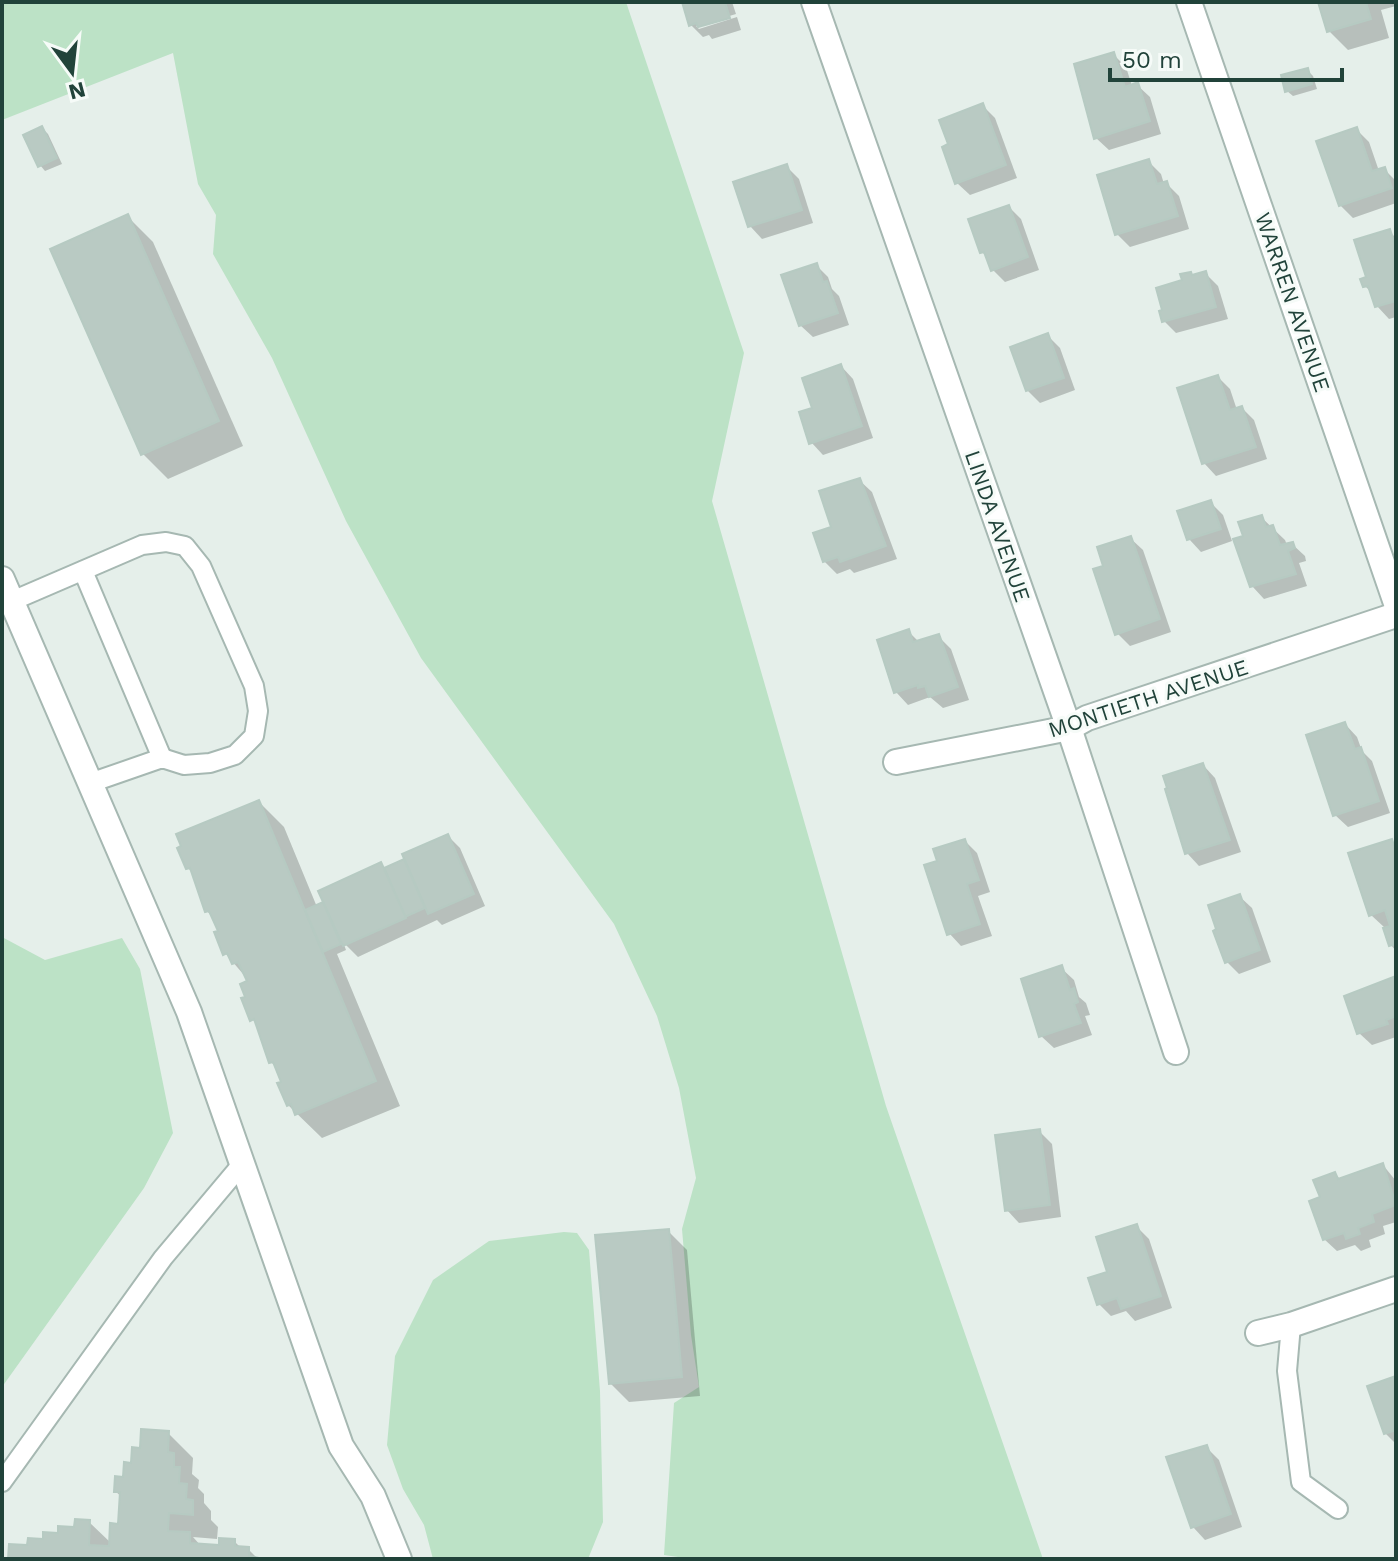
<svg xmlns="http://www.w3.org/2000/svg" width="1398" height="1561" font-family="'Work Sans',sans-serif">
  <style>
    .green { fill: #bce2c6 }
    .shadow { fill: #0003 }
    .building { fill: #b9cac3; stroke: #b6cac2; stroke-width: 2 }
    .lines { fill: none; stroke-linecap: round; stroke-linejoin: round }
    .service-casing { stroke: #a6b8b2; stroke-width: 22 }
    .minor-casing { stroke: #a6b8b2; stroke-width: 28 }
    .service { stroke: #fff; stroke-width: 18 }
    .minor { stroke: #fff; stroke-width: 24 }
    .labels { text-anchor: middle; stroke-width: 6; stroke-linejoin: round; paint-order: stroke }
    .street-label { font-size: 22px; fill: #21433a; stroke: #f6fbf8 }
  </style>
  <rect width="100%" height="100%" fill="#e5efea"/>
  <g class="green">
    <polygon points="2,2 626,2 744,353 712,501 886,1106 1043,1559 692,1559 664,1555 674,1403 699,1387 691,1335 682,1229 696,1178 679,1088 657,1016 614,924 421,658 346,521 272,358 213,254 216,215 198,184 173,53 2,120"/>
    <polygon points="2,937 45,960 122,938 140,969 173,1133 144,1188 2,1387"/>
    <polygon points="564,1232 577,1233 589,1250 600,1391 603,1522 588,1559 433,1559 424,1525 403,1489 387,1445 395,1356 433,1280 489,1241"/>
  </g>
  <g class="shadow">
    <polygon points="684,2 732,2 736,14 696,26 699,29 737,17 741,30 712,39 709,35 703,37 691,25"/>
    <polygon points="1320,2 1396,2 1396,6 1381,10 1389,38 1348,50 1329,31"/>
    <polygon points="1114,55 1126,67 1132,86 1137,85 1150,97 1161,134 1109,150 1096,138"/>
    <polygon points="1307,70 1313,76 1317,89 1293,96 1287,91"/>
    <polygon points="982,105 995,118 1017,178 970,195 957,183 951,146"/>
    <polygon points="42,128 48,134 62,164 45,171 40,165"/>
    <polygon points="1356,129 1369,142 1379,171 1384,169 1396,181 1396,203 1353,218 1340,205"/>
    <polygon points="1148,161 1161,174 1164,184 1166,183 1179,196 1189,229 1130,247 1117,234"/>
    <polygon points="786,166 799,179 813,223 762,239 750,226"/>
    <polygon points="1009,207 1021,219 1039,270 1005,282 993,270 989,259 982,252"/>
    <polygon points="128,217 153,242 243,446 168,479 143,454 52,250"/>
    <polygon points="1389,231 1396,238 1396,317 1389,319 1377,306 1373,294 1365,286"/>
    <polygon points="816,265 828,277 832,289 839,296 849,325 813,337 800,325"/>
    <polygon points="1205,273 1218,286 1228,319 1176,333 1164,321 1193,277"/>
    <polygon points="1047,335 1060,348 1075,390 1040,403 1027,390"/>
    <polygon points="841,366 853,379 873,438 823,455 811,442 814,409"/>
    <polygon points="1218,377 1230,389 1237,410 1242,408 1254,420 1267,459 1216,476 1204,463"/>
    <polygon points="859,480 872,492 897,559 854,573 850,569 837,574 824,561 833,528"/>
    <polygon points="1210,502 1223,515 1232,541 1201,552 1189,539"/>
    <polygon points="1261,517 1285,540 1287,545 1292,544 1305,556 1306,561 1299,563 1307,586 1264,599 1252,586 1245,537"/>
    <polygon points="1130,538 1143,550 1171,632 1130,646 1117,633 1105,567"/>
    <polygon points="909,632 919,642 938,636 951,649 969,700 943,708 930,697 908,705 896,692"/>
    <polygon points="1345,724 1357,737 1362,751 1372,761 1390,813 1348,827 1335,815"/>
    <polygon points="1203,765 1215,778 1241,852 1199,866 1187,853"/>
    <polygon points="259,802 284,827 317,907 322,904 329,911 381,865 385,869 407,860 448,836 460,848 485,906 442,925 437,920 358,957 343,942 346,950 337,954 400,1106 322,1138 288,1105 278,1069 271,1062 259,1026 252,1019 247,998 250,982 225,953 214,919 207,911 195,875 188,868"/>
    <polygon points="965,841 977,853 990,892 978,896 992,936 961,946 949,933 940,862"/>
    <polygon points="1391,841 1396,846 1396,951 1391,945 1384,927 1371,915"/>
    <polygon points="1239,896 1252,908 1271,962 1239,974 1227,962"/>
    <polygon points="1061,968 1074,980 1079,997 1086,1003 1090,1015 1085,1016 1092,1035 1054,1048 1041,1036"/>
    <polygon points="1396,979 1396,1037 1372,1045 1359,1033"/>
    <polygon points="1039,1131 1052,1144 1061,1217 1019,1223 1007,1210"/>
    <polygon points="1383,1165 1396,1181 1396,1222 1383,1226 1385,1234 1369,1240 1371,1247 1361,1251 1355,1245 1337,1251 1324,1239 1322,1198 1335,1174 1341,1180"/>
    <polygon points="1136,1226 1149,1239 1172,1308 1135,1321 1126,1311 1111,1316 1099,1304 1109,1273"/>
    <polygon points="668,1231 687,1250 700,1396 629,1402 610,1383"/>
    <polygon points="1396,1379 1396,1444 1385,1433"/>
    <polygon points="168,1433 193,1458 192,1474 199,1480 198,1488 204,1494 204,1503 211,1511 211,1520 218,1527 217,1539 193,1537 201,1546 221,1547 234,1541 242,1549 248,1549 258,1559 262,1559 10,1559 29,1547 89,1522 111,1543 120,1526 122,1497 116,1492 142,1450"/>
    <polygon points="1206,1447 1219,1460 1242,1527 1205,1540 1193,1527"/>
  </g>
  <g class="building">
    <polygon points="682,2 725,2 730,18 698,27 696,23 689,26"/>
    <polygon points="1318,2 1366,2 1371,19 1327,32"/>
    <polygon points="1114,52 1125,87 1138,82 1150,121 1094,139 1074,64"/>
    <polygon points="1308,68 1312,84 1285,92 1281,75"/>
    <polygon points="983,103 1006,165 955,184 942,147 948,144 939,120"/>
    <polygon points="42,126 57,158 38,167 23,135"/>
    <polygon points="1357,127 1372,171 1385,167 1392,188 1339,206 1316,141"/>
    <polygon points="1149,159 1157,184 1167,181 1178,216 1115,235 1097,175"/>
    <polygon points="787,164 802,210 748,227 733,182"/>
    <polygon points="1009,205 1028,257 991,271 984,252 980,253 968,219"/>
    <polygon points="128,214 219,421 141,455 50,249"/>
    <polygon points="1390,229 1396,248 1396,301 1375,307 1368,286 1363,287 1360,279 1366,277 1354,240"/>
    <polygon points="817,263 823,282 827,281 838,313 799,326 781,275"/>
    <polygon points="1206,271 1216,307 1162,322 1159,311 1162,310 1156,288 1182,280 1180,274 1191,272 1192,275"/>
    <polygon points="1048,333 1064,378 1026,391 1010,347"/>
    <polygon points="841,364 862,426 809,444 799,412 812,408 802,378"/>
    <polygon points="1218,375 1230,410 1242,406 1256,447 1202,464 1177,388"/>
    <polygon points="860,478 886,546 840,562 838,557 823,562 813,533 831,527 819,491"/>
    <polygon points="1211,500 1221,529 1187,540 1177,511"/>
    <polygon points="1262,515 1266,527 1273,525 1280,545 1293,542 1295,548 1288,551 1296,574 1250,587 1233,539 1243,536 1238,522"/>
    <polygon points="1131,536 1160,619 1115,635 1093,569 1103,566 1097,547"/>
    <polygon points="909,629 913,642 939,634 958,687 929,697 925,686 918,688 918,685 894,693 877,640"/>
    <polygon points="1345,722 1355,749 1361,747 1379,801 1333,816 1306,735"/>
    <polygon points="1203,763 1230,840 1185,854 1165,789 1167,788 1163,776"/>
    <polygon points="259,800 376,1081 295,1115 291,1104 287,1106 277,1083 281,1082 273,1062 269,1063 254,1019 250,1021 241,998 245,997 240,984 247,981 238,962 232,964 227,953 223,955 214,932 218,931 209,911 205,912 190,868 186,869 177,848 181,846 176,834"/>
    <polygon points="448,834 474,894 428,914 402,854"/>
    <polygon points="965,839 979,880 967,884 980,924 947,935 924,865 937,861 933,849"/>
    <polygon points="1392,839 1396,852 1396,944 1389,946 1383,928 1390,926 1385,910 1369,916 1348,853"/>
    <polygon points="404,859 425,908 405,917 384,868"/>
    <polygon points="381,862 406,918 343,946 318,891"/>
    <polygon points="1240,894 1260,950 1225,963 1213,931 1216,929 1208,905"/>
    <polygon points="323,902 341,944 323,952 305,910"/>
    <polygon points="1062,965 1070,990 1074,988 1078,1002 1074,1004 1081,1023 1039,1037 1021,979"/>
    <polygon points="1396,976 1396,1016 1386,1020 1388,1024 1357,1034 1344,996"/>
    <polygon points="1040,1129 1050,1205 1005,1211 995,1135"/>
    <polygon points="1383,1163 1396,1205 1372,1214 1374,1222 1358,1228 1360,1234 1346,1239 1344,1233 1323,1240 1309,1201 1320,1197 1313,1180 1335,1172 1338,1179"/>
    <polygon points="1137,1224 1161,1296 1121,1309 1117,1298 1097,1305 1088,1278 1107,1272 1096,1237"/>
    <polygon points="669,1229 682,1377 609,1384 595,1235"/>
    <polygon points="1396,1376 1396,1430 1384,1434 1367,1386"/>
    <polygon points="141,1429 169,1431 168,1452 174,1453 174,1467 180,1467 179,1483 187,1484 186,1499 193,1500 193,1515 169,1513 168,1531 190,1532 190,1543 219,1545 219,1538 235,1539 235,1546 249,1547 249,1556 264,1559 8,1559 9,1544 27,1545 28,1538 43,1539 43,1532 58,1533 58,1526 74,1527 75,1519 90,1520 89,1545 109,1546 110,1523 118,1524 120,1492 114,1492 115,1476 123,1477 124,1462 131,1463 132,1447 140,1448"/>
    <polygon points="1207,1445 1231,1514 1191,1528 1166,1457"/>
  </g>
  <g class="lines">
    <g class="service-casing">
      <g id="service">
        <polyline points="83,571 162,758"/>
        <polyline points="12,601 142,545 166,542 185,546 201,566 254,686 258,711 254,736 235,755 210,763 184,765 162,758 90,783"/>
        <polyline points="1291,1325 1287,1371 1301,1482 1338,1509"/>
        <polyline points="2,1482 163,1258 242,1164"/>
      </g>
    </g>
    <g class="minor-casing">
      <g id="minor">
        <polyline points="814,2 1069,728 1176,1052"/>
        <polyline points="1189,2 1396,603"/>
        <polyline points="2,579 189,1012 341,1446 373,1496 399,1559"/>
        <polyline points="896,762 1069,728 1087,718 1396,615"/>
        <polyline points="1258,1333 1291,1325 1396,1289"/>
      </g>
    </g>
    <use href="#service" class="service"/>
    <use href="#minor" class="minor"/>
  </g>
  <g class="labels">
    <g class="street-label">
      <text transform="translate(1293 302) rotate(71)" y="8">WARREN AVENUE</text>
      <text transform="translate(998 526) rotate(71)" y="8">LINDA AVENUE</text>
      <text transform="translate(1148 698) rotate(-18)" y="8">MONTIETH AVENUE</text>
    </g>
  </g>
  <rect width="1398" height="1561" fill="none" stroke="#21433a" stroke-width="8"/>
  <g transform="translate(72 72) rotate(165)" stroke="#f6fbf8" stroke-width="6" paint-order="stroke">
  <path d="M0-6L14 30L0 20L-14 30Z" fill="#21433a"/>
  <text y="-12" font-size="22" font-weight="bold" text-anchor="middle" fill="#21433a">N</text>
  </g>
  <path d="M1110 68v12h232v-12" fill="none" stroke="#21433a" stroke-width="4"/>
  <text x="1122" y="68" font-size="24" fill="#21433a" stroke="#f6fbf8" stroke-width="6" paint-order="stroke">50 m</text>
</svg>
